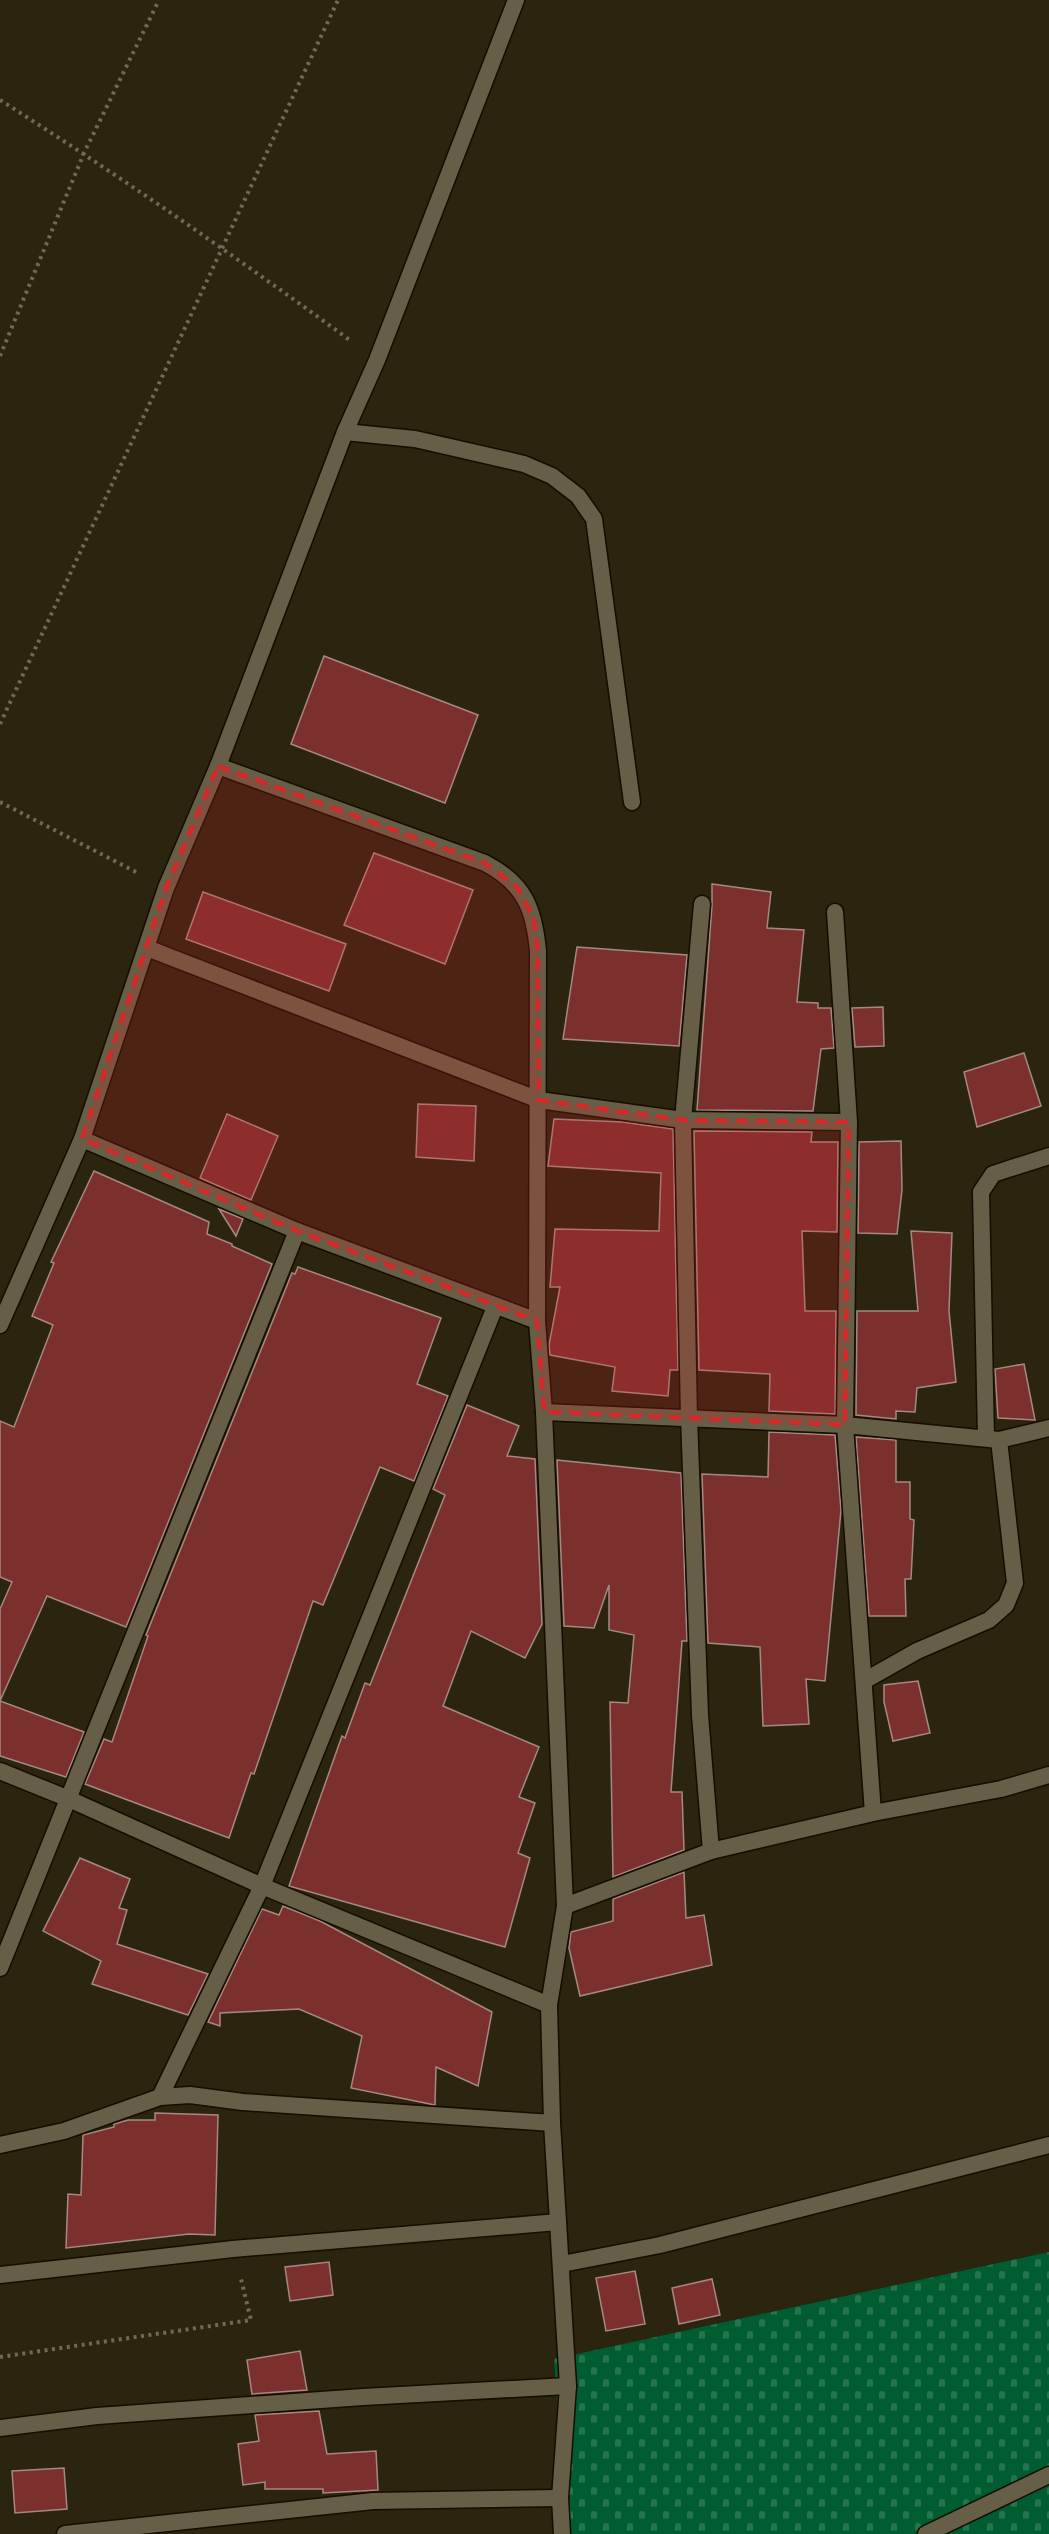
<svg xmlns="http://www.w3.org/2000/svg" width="1049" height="2534" font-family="Roboto,sans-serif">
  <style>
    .cemetery { fill: url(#cemetery-stones) }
    .building { fill: #7b302e; stroke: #a58885; stroke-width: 1.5 }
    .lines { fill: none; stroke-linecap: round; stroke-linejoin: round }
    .service-casing { stroke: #140d00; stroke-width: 19 }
    .minor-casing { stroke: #140d00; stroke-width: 19 }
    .path { stroke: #6f6957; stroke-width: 4; stroke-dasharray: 3 4.5; stroke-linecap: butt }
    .service { stroke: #675e47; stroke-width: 16 }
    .minor { stroke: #675e47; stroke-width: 16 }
    .marked { fill: #d62828; fill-opacity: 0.2; stroke: #d62828; stroke-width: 4.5; stroke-dasharray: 12 8; stroke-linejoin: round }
  </style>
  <defs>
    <pattern id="cemetery-stones" width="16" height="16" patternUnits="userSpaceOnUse" patternTransform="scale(1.5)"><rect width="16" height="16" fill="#005d32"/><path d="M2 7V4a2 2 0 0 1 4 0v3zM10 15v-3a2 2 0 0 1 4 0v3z" fill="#25744e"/></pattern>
  </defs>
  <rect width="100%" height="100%" fill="#2b240f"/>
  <polygon class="cemetery" points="1049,2252 1049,2534 567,2534 554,2359"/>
  <g class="building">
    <polygon points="324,656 478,715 445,803 291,744"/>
    <polygon points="374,853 473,890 445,964 344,925"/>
    <polygon points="712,884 771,892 767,928 804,930 797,1002 818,1003 818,1008 831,1008 834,1048 821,1049 813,1111 697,1110 712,905"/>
    <polygon points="203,892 346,944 329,991 186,939"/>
    <polygon points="577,947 687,955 679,1046 563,1039"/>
    <polygon points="883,1007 884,1046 855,1047 852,1008"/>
    <polygon points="1024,1053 1041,1106 977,1127 964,1072"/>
    <polygon points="418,1104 476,1106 474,1161 416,1157"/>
    <polygon points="227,1114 278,1136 251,1200 200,1178"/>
    <polygon points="554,1119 622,1122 673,1129 678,1370 670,1370 668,1396 612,1391 615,1367 550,1355 549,1345 560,1287 550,1287 555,1229 659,1231 661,1173 548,1166"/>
    <polygon points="694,1131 812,1132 811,1142 838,1142 837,1232 802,1231 805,1311 836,1311 835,1414 769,1411 770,1374 699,1370"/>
    <polygon points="901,1141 902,1190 897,1234 858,1233 859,1142"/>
    <polygon points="94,1171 209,1222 207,1234 232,1244 232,1246 272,1264 126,1627 47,1596 0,1701 84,1732 66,1777 0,1756 0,1609 12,1582 0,1577 0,1421 14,1427 53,1325 32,1316 54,1263 51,1262"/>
    <polygon points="219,1209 243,1219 236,1236"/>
    <polygon points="911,1231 952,1233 949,1311 956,1382 917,1388 915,1412 896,1411 896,1419 856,1415 857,1311 918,1311"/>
    <polygon points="298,1267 441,1318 417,1384 448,1396 414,1481 380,1467 323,1605 313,1601 254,1774 251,1773 229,1838 85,1784 104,1739 112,1742 148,1636 146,1635 292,1273 295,1274"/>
    <polygon points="1024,1364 1035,1420 998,1418 995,1369"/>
    <polygon points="467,1405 519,1426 507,1456 535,1459 542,1624 525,1658 471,1631 443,1706 539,1747 519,1797 535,1803 518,1853 530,1858 505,1947 289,1886 342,1736 345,1738 365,1683 370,1685 445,1495 433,1489"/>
    <polygon points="769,1432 835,1435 841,1510 825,1681 806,1679 809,1724 763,1726 760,1647 708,1643 702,1474 768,1477"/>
    <polygon points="856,1437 896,1440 896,1482 910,1482 910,1519 914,1520 911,1579 905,1579 906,1616 869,1616"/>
    <polygon points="557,1460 681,1473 687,1641 682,1641 671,1792 682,1792 684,1850 613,1877 610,1702 628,1703 634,1635 609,1630 609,1585 594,1628 564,1626"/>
    <polygon points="918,1681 930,1733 893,1741 884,1702 884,1685"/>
    <polygon points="80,1858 130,1879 119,1908 127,1910 117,1944 208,1974 188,2015 92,1984 101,1961 43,1931"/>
    <polygon points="684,1872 686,1918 704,1915 712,1965 580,1996 569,1948 571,1932 613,1921 613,1899"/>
    <polygon points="283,1906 320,1921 492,2012 478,2086 436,2067 435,2105 351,2088 362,2036 299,2009 220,2013 220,2026 208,2022 262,1909 279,1915"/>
    <polygon points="155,2113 218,2115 215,2235 189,2234 66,2248 68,2194 81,2195 83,2135 114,2127 114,2124 128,2120 155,2120"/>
    <polygon points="329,2262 333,2295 290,2301 285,2267"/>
    <polygon points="635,2271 645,2324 606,2331 596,2278"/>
    <polygon points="712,2279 720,2315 679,2324 672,2288"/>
    <polygon points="300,2351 307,2390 252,2394 247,2360"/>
    <polygon points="319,2411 327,2454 376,2451 378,2490 323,2493 323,2489 265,2489 265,2482 243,2485 238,2444 259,2441 255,2415"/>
    <polygon points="64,2468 67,2509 15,2513 12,2471"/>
  </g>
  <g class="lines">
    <g class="service-casing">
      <polyline id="service" points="345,432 415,439 524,464 552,476 578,496 594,519 632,802"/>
    </g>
    <g class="minor-casing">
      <g id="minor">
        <path d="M218,766l267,97c40,21 49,46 53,88l-1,370 7,91 21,494 -16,99 3,118 16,263 -8,112 2,36"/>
        <polyline points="702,904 683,1120 689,1417 700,1715 711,1851"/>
        <polyline points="835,912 849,1122 845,1425 873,1813"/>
        <polyline points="147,948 539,1100 683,1120 849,1122"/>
        <polyline points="82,1139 297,1231 537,1321"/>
        <polyline points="0,1325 82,1139 166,888 218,766 345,432 377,360 516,0"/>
        <polyline points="544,1412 845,1425 999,1440 1049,1428"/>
        <polyline points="986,1438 981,1192 993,1174 1049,1156"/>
        <polyline points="864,1681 917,1651 989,1620 1006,1605 1015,1583 999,1440"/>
        <polyline points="0,1771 69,1799 262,1886 549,2005"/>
        <polyline points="565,1906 711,1851 873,1813 1001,1789 1049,1775"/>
        <polyline points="0,1968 297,1231"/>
        <polyline points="160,2097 190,2095 243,2102 552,2123"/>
        <polyline points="0,2145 64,2131 160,2097 262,1886 495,1307"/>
        <polyline points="562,2264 660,2245 1049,2145"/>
        <polyline points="0,2275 233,2249 558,2222"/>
        <polyline points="0,2428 97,2416 363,2397 568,2386"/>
        <polyline points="65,2534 373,2501 560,2498"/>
        <polyline points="926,2534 1049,2475"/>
      </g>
    </g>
    <g class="path">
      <path d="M0,100c120,76 236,157 351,241"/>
      <polyline points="0,356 84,153 159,0"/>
      <polyline points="0,724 338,0"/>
      <polyline points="0,802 138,873"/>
      <polyline points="0,2357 251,2320 241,2279"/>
    </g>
    <use href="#service" class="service"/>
    <use href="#minor" class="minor"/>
  </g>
  <path class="marked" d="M218,766l267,97 33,25 16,30 4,33 1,149 144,20 166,2 -4,303 -301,-13 -7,-91 -240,-90 -215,-92 84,-251z"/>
</svg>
